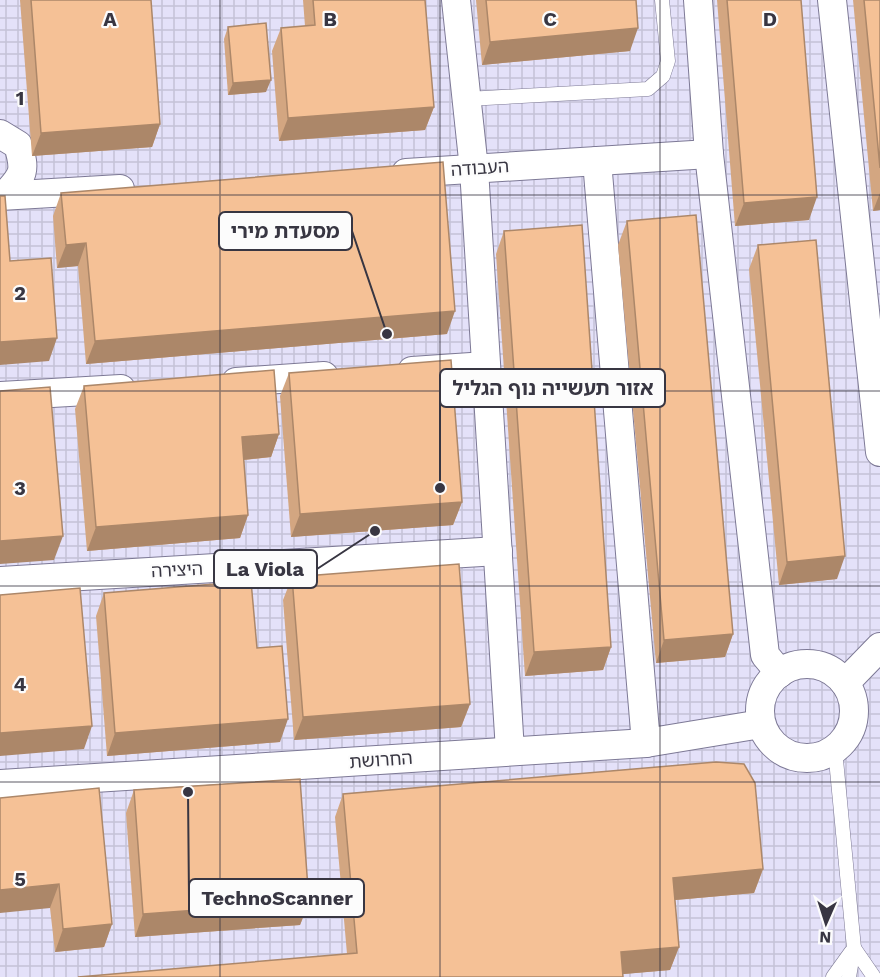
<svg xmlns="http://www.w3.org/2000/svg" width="880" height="977" font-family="'Work Sans','Noto Sans Hebrew',sans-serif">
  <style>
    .industrial { fill: url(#industrial-grid) }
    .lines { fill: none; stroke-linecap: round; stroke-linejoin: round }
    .lane-casing { stroke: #7d7996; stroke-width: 15 }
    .street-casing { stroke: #7d7996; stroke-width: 30 }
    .lane { stroke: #fff; stroke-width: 14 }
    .street { stroke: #fff; stroke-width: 28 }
    .wall { fill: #d3a681 }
    .shaded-wall { fill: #ac8769 }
    .building { fill: #f5c196; stroke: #ac8769; stroke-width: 1.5 }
    .grid { fill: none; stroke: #383642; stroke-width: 1.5; stroke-opacity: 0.55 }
    .labels { text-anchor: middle; stroke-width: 4.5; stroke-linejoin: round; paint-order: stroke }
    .street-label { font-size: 18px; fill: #383642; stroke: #fcfcfc }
    .grid-label { font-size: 20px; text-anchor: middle; font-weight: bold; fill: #383642; stroke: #fcfcfc; stroke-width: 4.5; stroke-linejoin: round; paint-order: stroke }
    .leader { fill: none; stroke: #383642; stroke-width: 2 }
    .callout-dot { fill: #383642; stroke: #fcfcfc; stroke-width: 2 }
    .callout { fill: #fcfcfc; stroke: #383642; stroke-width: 2 }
    .callout-label { font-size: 20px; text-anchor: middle; font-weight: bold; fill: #383642 }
  </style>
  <defs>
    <pattern id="industrial-grid" width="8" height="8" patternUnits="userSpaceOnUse" patternTransform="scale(1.5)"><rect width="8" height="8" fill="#e4e1f9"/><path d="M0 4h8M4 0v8" fill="none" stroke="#c4c2d7"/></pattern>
  </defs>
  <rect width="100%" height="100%" fill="#efedfa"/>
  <rect class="industrial" x="0" y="0" width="880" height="977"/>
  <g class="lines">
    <g class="lane-casing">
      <g id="lane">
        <polyline points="467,99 648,89 663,76 668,61 662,0"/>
        <polyline points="835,749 854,948 849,977"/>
        <polyline points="854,948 874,977"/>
        <polyline points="833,977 851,952"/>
      </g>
    </g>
    <g class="street-casing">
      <g id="street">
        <polyline points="456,0 474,169 510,751"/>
        <polyline points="698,0 709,154 765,655 780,673"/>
        <polyline points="832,0 880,452"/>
        <path d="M0,134l18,11c8,26 6,30 -13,50"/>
        <polyline points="597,161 646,743"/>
        <polyline points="406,173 709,154"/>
        <polyline points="0,196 120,189"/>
        <polyline points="412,371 486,366"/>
        <polyline points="236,382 324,376"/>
        <polyline points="0,396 121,389"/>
        <polyline points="0,581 498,551"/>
        <circle cx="807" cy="711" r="47"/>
        <polyline points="845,683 880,647"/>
        <polyline points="0,784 646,743 761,724"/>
      </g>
    </g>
    <use href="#lane" class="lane"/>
    <use href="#street" class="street"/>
  </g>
  <g class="wall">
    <polygon points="20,0 151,0 160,124 152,147 32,156"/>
    <polygon points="303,0 425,0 434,107 425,130 279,141 272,51 281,28 305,26"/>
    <polygon points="476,0 636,0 630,51 482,65"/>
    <polygon points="717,0 801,0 809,220 735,226"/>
    <polygon points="853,0 880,0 880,210 873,211"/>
    <polygon points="228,27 266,92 228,95 224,39"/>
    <polygon points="61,193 447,334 86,364 78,266 57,268 53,216"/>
    <polygon points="627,221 733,634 725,657 656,663 618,245"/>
    <polygon points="504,231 611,647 603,670 525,676 496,254"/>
    <polygon points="758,245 837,579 779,585 749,269"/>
    <polygon points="289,373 462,502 453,525 291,537 280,396"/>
    <polygon points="84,386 279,434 271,457 244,460 248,515 240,538 87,551 75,409"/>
    <polygon points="292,577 470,704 461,727 294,740 283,600"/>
    <polygon points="104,593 280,742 107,756 96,616"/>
    <polygon points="134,790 309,902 300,925 135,937 126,813"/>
    <polygon points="343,794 763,869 754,893 675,900 679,947 670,970 623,974 347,954 335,817"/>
    <polygon points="0,798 112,924 104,947 55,952 50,908"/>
  </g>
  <g class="shaded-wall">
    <polygon points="638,28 630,51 482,65 490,42"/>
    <polygon points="271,80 266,92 228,95 233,83"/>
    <polygon points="434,107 425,130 279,141 288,118"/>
    <polygon points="160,124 152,147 32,156 41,133"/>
    <polygon points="880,193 880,210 873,211"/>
    <polygon points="817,197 809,220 735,226 744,203"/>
    <polygon points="86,243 78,266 57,268 66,245"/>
    <polygon points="455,311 447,334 86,364 95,341"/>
    <polygon points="57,338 49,361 0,365 0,342"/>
    <polygon points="279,434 271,457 234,461 242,437"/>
    <polygon points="462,502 453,525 291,537 300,514"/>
    <polygon points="248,515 240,538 87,551 96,527"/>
    <polygon points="63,536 54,560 0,564 0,541"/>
    <polygon points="845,556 837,579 779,585 787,562"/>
    <polygon points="733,634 725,657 656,663 664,640"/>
    <polygon points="611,647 603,670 525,676 534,652"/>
    <polygon points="470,704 461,727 294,740 303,717"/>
    <polygon points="288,719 280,742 107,756 115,733"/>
    <polygon points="92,726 84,749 0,756 0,733"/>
    <polygon points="763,869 754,893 664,901 673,878"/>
    <polygon points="59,884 50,908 0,913 0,890"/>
    <polygon points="309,902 300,925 135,937 143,914"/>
    <polygon points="112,924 104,947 55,952 63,929"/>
    <polygon points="679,947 670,970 613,975 621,952"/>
  </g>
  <g class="building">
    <polygon points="31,0 151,0 160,124 41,133"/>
    <polygon points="313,0 425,0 434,107 288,118 281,28 315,25"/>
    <polygon points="486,0 636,0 638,28 490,42"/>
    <polygon points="727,0 801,0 817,197 744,203"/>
    <polygon points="864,0 880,0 880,168"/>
    <polygon points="266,23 271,80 233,83 228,27"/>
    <polygon points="443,162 455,311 95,341 86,243 66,245 61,193"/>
    <polygon points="0,196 5,196 10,261 51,258 57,338 0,342"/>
    <polygon points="696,215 733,634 664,640 627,221"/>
    <polygon points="582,225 611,647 534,652 504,231"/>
    <polygon points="816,240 845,556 787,562 758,245"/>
    <polygon points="451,360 462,502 300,514 289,373"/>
    <polygon points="274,370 279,434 242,437 248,515 96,527 84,386"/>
    <polygon points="50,387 63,536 0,541 0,391"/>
    <polygon points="459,564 470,704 303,717 292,577"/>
    <polygon points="251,581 257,648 282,646 288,719 115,733 104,593"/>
    <polygon points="80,588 92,726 0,733 0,595"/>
    <polygon points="716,762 744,764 755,783 763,869 673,878 679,947 621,952 623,977 78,977 357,953 343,794"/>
    <polygon points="300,779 309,902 143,914 134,790"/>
    <polygon points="99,788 112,924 63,929 59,884 0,890 0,798"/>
  </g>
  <path class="grid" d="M220,0v977M440,0v977M660,0v977M0,195h880M0,391h880M0,586h880M0,782h880"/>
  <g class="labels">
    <g class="street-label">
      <text transform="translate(480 168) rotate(-4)" y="6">העבודה</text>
      <text transform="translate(177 570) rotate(-3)" y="6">היצירה</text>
      <text transform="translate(381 760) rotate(-4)" y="6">החרושת</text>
    </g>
  </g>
  <g class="grid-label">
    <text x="110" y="26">A</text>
    <text x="330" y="26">B</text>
    <text x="550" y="26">C</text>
    <text x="770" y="26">D</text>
    <text x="20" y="105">1</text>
    <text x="20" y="300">2</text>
    <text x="20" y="495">3</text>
    <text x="20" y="691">4</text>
    <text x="20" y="886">5</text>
  </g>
  <path class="leader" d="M387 334L352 231M440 488L440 388M375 531L317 569M188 792L189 898"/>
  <g class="callout-dot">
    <circle cx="387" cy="334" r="6"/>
    <circle cx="440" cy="488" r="6"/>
    <circle cx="375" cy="531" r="6"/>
    <circle cx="188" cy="792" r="6"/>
  </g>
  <g class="callout">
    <rect x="219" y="212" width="133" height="38" rx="6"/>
    <rect x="440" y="369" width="225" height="38" rx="6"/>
    <rect x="214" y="550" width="103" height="38" rx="6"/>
    <rect x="189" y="879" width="175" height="38" rx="6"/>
  </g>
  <g class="callout-label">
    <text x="285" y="238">מסעדת מירי</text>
    <text x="553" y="395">אזור תעשייה נוף הגליל</text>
    <text x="265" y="576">La Viola</text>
    <text x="277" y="905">TechnoScanner</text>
  </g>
  <g transform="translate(826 923) rotate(183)" stroke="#fcfcfc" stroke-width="4.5" paint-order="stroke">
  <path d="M0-4.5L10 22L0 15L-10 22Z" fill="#383642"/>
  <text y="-9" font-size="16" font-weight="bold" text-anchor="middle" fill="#383642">N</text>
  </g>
</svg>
